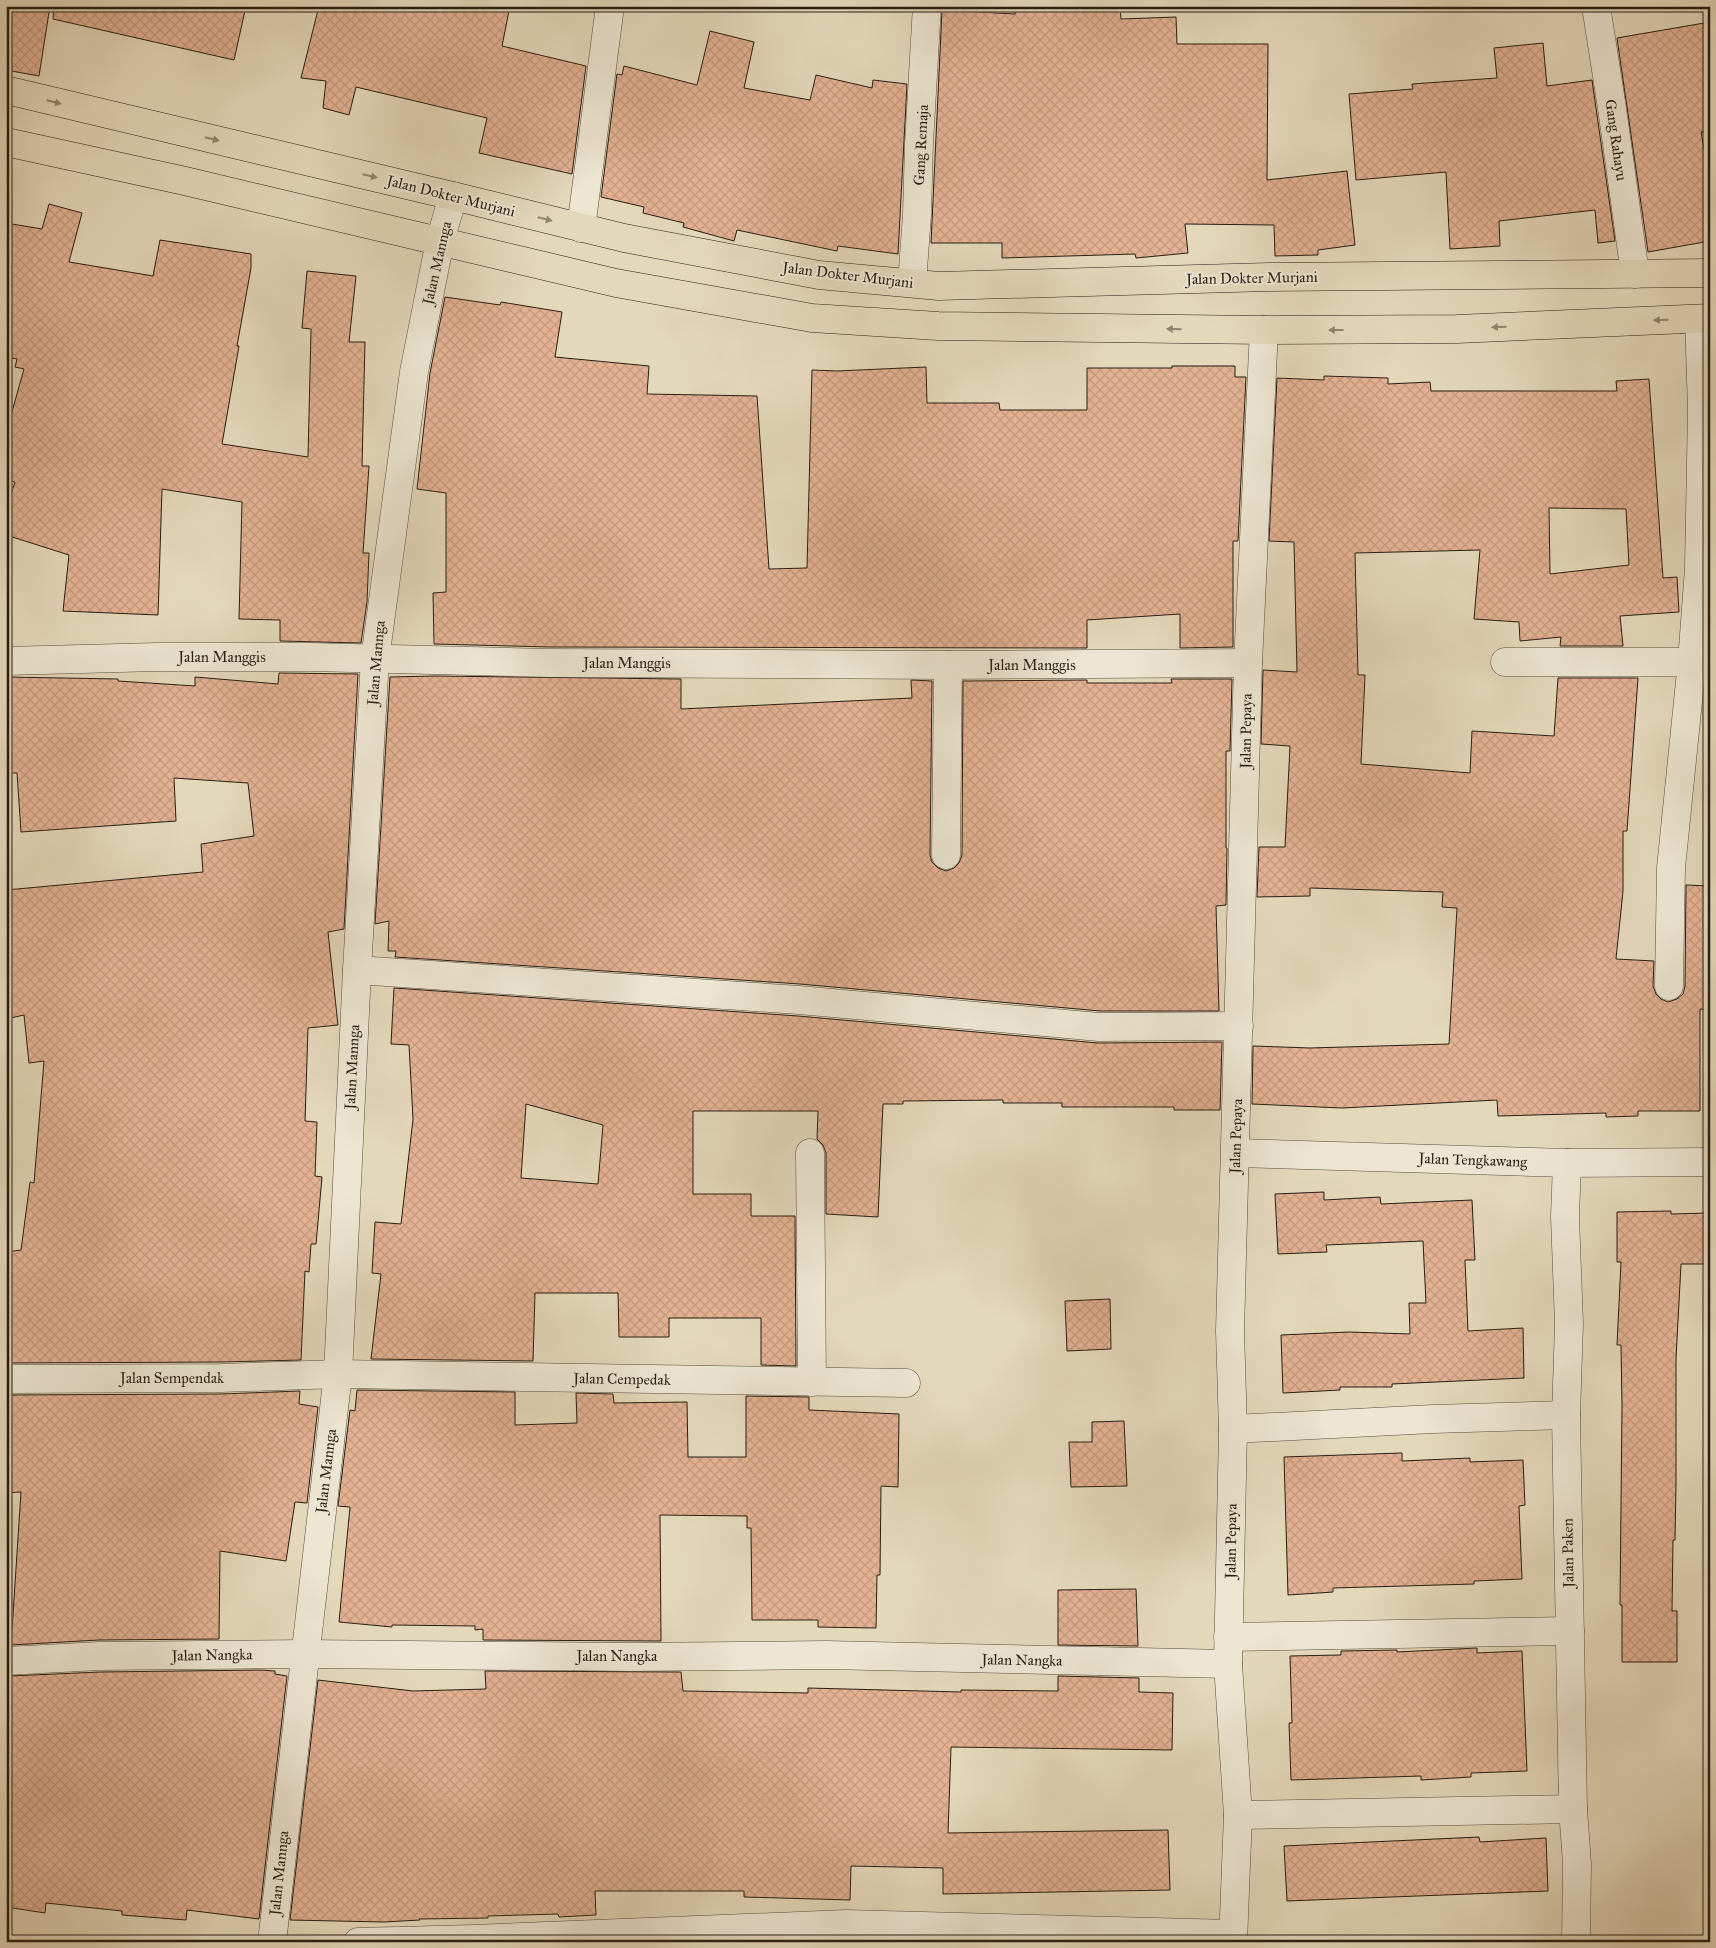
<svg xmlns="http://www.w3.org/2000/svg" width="1716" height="1948" font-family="'IM FELL Great Primer',serif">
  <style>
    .building { fill: url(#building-cross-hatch); stroke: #271d12; fill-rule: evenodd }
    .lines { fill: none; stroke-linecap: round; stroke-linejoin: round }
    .minor-casing { stroke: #564c3c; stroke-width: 29 }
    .major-casing { stroke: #271d12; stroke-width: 29 }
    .minor { stroke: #ede6d3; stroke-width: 28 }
    .major { stroke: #e4d8bb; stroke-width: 28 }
    .oneway { fill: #8f846f }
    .labels { text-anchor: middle; stroke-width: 4; stroke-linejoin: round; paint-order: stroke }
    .street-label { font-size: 15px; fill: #271d12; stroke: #ede6d3 }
  </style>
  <defs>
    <pattern id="building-cross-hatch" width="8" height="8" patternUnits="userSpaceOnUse" patternTransform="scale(1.25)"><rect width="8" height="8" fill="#e4b293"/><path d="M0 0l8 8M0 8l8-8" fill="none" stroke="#c4997e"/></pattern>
  </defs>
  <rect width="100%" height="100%" fill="#e4d8bb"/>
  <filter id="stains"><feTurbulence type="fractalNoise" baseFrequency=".004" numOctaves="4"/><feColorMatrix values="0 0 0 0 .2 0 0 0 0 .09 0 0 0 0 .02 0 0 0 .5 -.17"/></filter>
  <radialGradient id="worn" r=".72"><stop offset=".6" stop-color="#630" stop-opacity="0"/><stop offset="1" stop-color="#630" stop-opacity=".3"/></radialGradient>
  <g class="building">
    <polygon points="6,6 50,6 39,76 6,70"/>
    <polygon points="54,6 246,6 234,60 53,19"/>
    <polygon points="319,6 510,6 502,46 586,66 572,174 479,153 487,118 356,87 349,115 323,108 326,81 301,78"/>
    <polygon points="1020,6 1028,6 1037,11 1120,6 1121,19 1176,17 1177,44 1268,44 1267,180 1347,171 1355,245 1318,250 1318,255 1275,256 1274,225 1185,224 1188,253 1136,258 1135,254 1002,258 1002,243 931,243 942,10 1015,14"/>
    <polygon points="1710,22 1710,132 1701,132 1710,183 1710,241 1648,252 1617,38"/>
    <polygon points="710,31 754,42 744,88 810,100 816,75 872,88 873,80 907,84 898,254 838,246 837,251 737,230 734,241 683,227 684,223 643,213 644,207 601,197 617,74 622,75 624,66 697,85"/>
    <polygon points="1543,43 1547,86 1592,80 1615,241 1598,243 1595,210 1499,221 1500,246 1450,249 1446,172 1356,180 1349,94 1413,89 1412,84 1497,78 1494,48"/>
    <polygon points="49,204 82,213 69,262 153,276 160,240 251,254 251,268 237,346 239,346 222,444 308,457 311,329 302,328 307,271 356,276 349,342 365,342 362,466 369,466 363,553 369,553 367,602 361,643 280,641 280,620 239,619 242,502 162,489 158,615 63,611 69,555 6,535 6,510 15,482 6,480 6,433 24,369 15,367 17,359 6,357 6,223 42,229"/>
    <polygon points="445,297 500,305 501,302 562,312 555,357 649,366 647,394 757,396 769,569 807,568 812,370 837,371 926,367 927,403 999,403 1000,410 1087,410 1087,368 1172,368 1172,366 1235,366 1235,377 1246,377 1238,541 1233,541 1233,647 1180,648 1180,614 1087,620 1087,648 550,647 434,644 433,593 446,592 446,493 417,489 430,373"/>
    <path d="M1324,376l64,2v6l42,-2 1,9h186l-1,-10 33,-2 14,199 14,-1 2,35 -59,4 3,30h-63l1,-9 -41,4 -1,-19 -45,-3 6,-69 -125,3 3,122h7l-4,89 109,9 2,-42 82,5 4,-58h80l-11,153h-4v60l-7,68 38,2 -1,25 3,8 5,5 7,3 9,-3 6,-5 2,-8 1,-101 24,1v124l-10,-1v102h-62v5l-32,1v-4l-108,3 -1,-16 -155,8 -90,-4 1,-58 57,2 139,-4 8,-136 -15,-1 1,-15 -133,-4v8l-53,1 2,-50h26l5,-101 -29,-2 2,-74 34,2 -3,-130 -25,-1 8,-163 47,2zM1549,508l77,1 3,56 -79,9z"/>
    <polygon points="279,673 358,674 344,929 328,932 338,1025 308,1028 305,1121 317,1122 315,1176 322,1177 316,1244 311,1244 309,1272 305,1271 301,1360 221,1362 6,1363 6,1252 21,1250 30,1182 34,1183 44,1061 29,1063 24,1015 6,1019 6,890 203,872 201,844 254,836 248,783 174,778 176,821 21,832 17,773 6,773 6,677 118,679 118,681 195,686 195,677 278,684"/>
    <polygon points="435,676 681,679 681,709 912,698 911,680 932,681 930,855 932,862 938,868 946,871 954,868 959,863 962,855 963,681 1087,680 1087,683 1172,683 1171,679 1232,679 1230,751 1226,751 1226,848 1227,848 1226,905 1216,906 1219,1011 1100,1011 800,984 395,957 396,951 388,951 389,921 375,924 390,677"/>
    <path d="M394,988l404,28 300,27 124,-1 -2,68h-46v-3h-112v-4h-59v-3l-100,1v3h-20l-5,113 -52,-3v-61l-3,-8 -6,-6 1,-28h-125v83h58v22h44l1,150 -35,-1v-47h-92v19h-50l-1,-44h-83l-2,68 -162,-2 10,-85 -9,-1 3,-51 26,2 12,-105 -4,-74 -18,-1zM526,1104l77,21 -5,59 -77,-6z"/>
    <polygon points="1324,1192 1324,1200 1380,1197 1381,1204 1472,1200 1475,1260 1465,1260 1468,1331 1523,1328 1524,1378 1392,1384 1392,1387 1340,1387 1340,1390 1283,1393 1281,1335 1349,1332 1410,1334 1409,1303 1426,1303 1423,1241 1326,1245 1327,1252 1278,1254 1275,1194"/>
    <polygon points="1671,1211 1671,1214 1710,1213 1710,1264 1681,1264 1676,1359 1676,1484 1675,1540 1673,1540 1672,1611 1677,1611 1677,1662 1622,1662 1622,1605 1620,1605 1622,1406 1621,1345 1617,1345 1621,1262 1617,1262 1617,1212"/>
    <polygon points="1110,1299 1111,1349 1067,1351 1065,1301"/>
    <polygon points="357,1390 515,1392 515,1425 577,1423 576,1393 613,1394 614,1403 687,1402 688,1457 746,1457 746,1396 809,1397 809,1410 899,1414 898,1487 881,1486 880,1575 877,1575 876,1628 818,1627 818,1620 752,1620 751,1528 747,1528 747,1516 660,1515 661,1641 483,1640 483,1629 475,1630 475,1626 392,1625 392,1627 339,1622 350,1507 338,1506 350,1410 355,1411"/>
    <polygon points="300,1391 299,1404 318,1407 307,1503 295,1502 286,1561 220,1551 219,1639 99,1640 11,1645 21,1492 6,1493 6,1395 221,1394"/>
    <polygon points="1124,1421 1127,1486 1071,1487 1069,1442 1092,1442 1092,1422"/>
    <polygon points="1402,1453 1402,1461 1470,1458 1470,1462 1523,1460 1525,1505 1519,1506 1522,1579 1474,1581 1474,1584 1333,1588 1333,1592 1288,1595 1284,1457"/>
    <polygon points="1136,1589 1138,1646 1058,1645 1058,1590"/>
    <polygon points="1477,1648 1477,1653 1522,1651 1527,1771 1471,1773 1471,1777 1421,1780 1421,1776 1291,1780 1289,1723 1292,1723 1290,1656 1341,1655 1341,1651 1397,1650 1397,1652"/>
    <polygon points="261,1670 275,1671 275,1674 287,1676 259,1919 187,1910 186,1920 122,1915 122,1911 46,1903 45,1913 6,1907 6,1682 9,1682 10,1676 100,1672"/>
    <polygon points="485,1671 681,1672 683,1691 808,1693 808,1688 961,1692 961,1690 1058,1691 1058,1676 1139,1678 1139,1692 1173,1693 1172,1750 951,1747 948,1833 1168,1830 1170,1890 943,1894 943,1868 851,1866 850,1900 744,1897 744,1891 595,1891 596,1915 559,1917 558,1914 488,1916 488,1918 419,1919 420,1920 384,1922 290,1920 318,1680 413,1691 486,1689"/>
    <polygon points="1479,1837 1480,1842 1546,1838 1548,1891 1287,1901 1284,1846"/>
  </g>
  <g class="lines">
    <g class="minor-casing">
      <g id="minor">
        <polyline points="1596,6 1612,108 1635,274"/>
        <polyline points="581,228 610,6"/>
        <polyline points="912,283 917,215 919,143 927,6"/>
        <polyline points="6,661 157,657 312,657 550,663 948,665 1248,663"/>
        <polyline points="1505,662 1710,662"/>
        <polyline points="946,855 948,665"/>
        <polyline points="357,970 799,1000 1099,1027 1239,1026"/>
        <polyline points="1669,986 1671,868 1692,662 1699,568 1702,409 1699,319"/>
        <polyline points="810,1153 812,1382"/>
        <polyline points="1236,1153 1567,1163 1710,1162"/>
        <polyline points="1567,1163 1565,1217 1569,1324 1566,1415 1573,1809 1577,1864 1576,1942"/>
        <polyline points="6,1379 221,1378 338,1374 906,1383"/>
        <polyline points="1233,1429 1433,1419 1566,1415"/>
        <polyline points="1228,1637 1570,1631"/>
        <polyline points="6,1661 99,1656 305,1654 630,1657 826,1655 1228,1664"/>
        <polyline points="1238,1815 1573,1809"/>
        <polyline points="272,1942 338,1374 357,970 375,659 414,372 440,241 453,196"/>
        <polyline points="358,1942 474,1939 846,1924 1233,1934"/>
        <polyline points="1233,1942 1238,1815 1228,1664 1233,1429 1230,1331 1248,663 1264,330"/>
      </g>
    </g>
    <g class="major-casing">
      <g id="major">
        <polyline points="6,90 453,196 624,238 819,275 939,286 1269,277 1710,273"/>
        <polyline points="6,142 185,181 616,283 812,318 938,326 1264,330 1457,329 1710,318"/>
      </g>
    </g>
    <use href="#minor" class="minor"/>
    <use href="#major" class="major"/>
  </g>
  <defs><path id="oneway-solid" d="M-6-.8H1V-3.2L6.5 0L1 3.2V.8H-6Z" transform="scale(1.25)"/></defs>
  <g class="oneway">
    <use href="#oneway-solid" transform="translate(54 102) rotate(14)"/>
    <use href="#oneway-solid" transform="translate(212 139) rotate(13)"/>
    <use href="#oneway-solid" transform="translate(370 176) rotate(13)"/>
    <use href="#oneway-solid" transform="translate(545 219) rotate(14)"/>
    <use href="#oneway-solid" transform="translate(1661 320) rotate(178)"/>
    <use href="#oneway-solid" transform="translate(1499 327) rotate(178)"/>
    <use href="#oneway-solid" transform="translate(1174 329) rotate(-179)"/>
    <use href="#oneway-solid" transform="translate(1336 330) rotate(180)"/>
  </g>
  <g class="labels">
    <g class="street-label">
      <text transform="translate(1616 140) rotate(82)" y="5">Gang Rahayu</text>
      <text transform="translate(921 145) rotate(-87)" y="5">Gang Remaja</text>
      <text transform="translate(451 196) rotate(14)" y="5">Jalan Dokter Murjani</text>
      <text transform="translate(437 263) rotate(-77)" y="5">Jalan Mannga</text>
      <text transform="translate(848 275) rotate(7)" y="5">Jalan Dokter Murjani</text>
      <text transform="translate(1252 278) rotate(-1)" y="5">Jalan Dokter Murjani</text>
      <text x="222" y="662">Jalan Manggis</text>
      <text transform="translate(376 663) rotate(-85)" y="5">Jalan Mannga</text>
      <text x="627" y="668">Jalan Manggis</text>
      <text x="1032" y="670">Jalan Manggis</text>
      <text transform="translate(1246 731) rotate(-89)" y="5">Jalan Pepaya</text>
      <text transform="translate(352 1067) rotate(-87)" y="5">Jalan Mannga</text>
      <text transform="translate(1236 1136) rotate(-88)" y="5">Jalan Pepaya</text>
      <text transform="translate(1473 1160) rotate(2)" y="5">Jalan Tengkawang</text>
      <text x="172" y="1383">Jalan Sempendak</text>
      <text transform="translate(622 1379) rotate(1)" y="5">Jalan Cempedak</text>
      <text transform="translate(326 1471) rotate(-83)" y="5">Jalan Mannga</text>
      <text transform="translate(1231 1541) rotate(-89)" y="5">Jalan Pepaya</text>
      <text transform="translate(1568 1553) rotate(-91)" y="5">Jalan Paken</text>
      <text transform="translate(212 1655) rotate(-1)" y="5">Jalan Nangka</text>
      <text x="617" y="1661">Jalan Nangka</text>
      <text transform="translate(1022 1660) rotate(1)" y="5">Jalan Nangka</text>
      <text transform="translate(279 1873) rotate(-84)" y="5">Jalan Mannga</text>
    </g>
  </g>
  <rect width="1716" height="1948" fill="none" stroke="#e4d8bb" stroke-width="25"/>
  <rect x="8" y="8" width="1701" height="1933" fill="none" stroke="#271d12" stroke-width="2.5"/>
  <rect x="12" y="12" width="1691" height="1923" fill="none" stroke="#271d12"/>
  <rect width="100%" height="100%" filter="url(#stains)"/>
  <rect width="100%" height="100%" fill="url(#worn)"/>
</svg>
